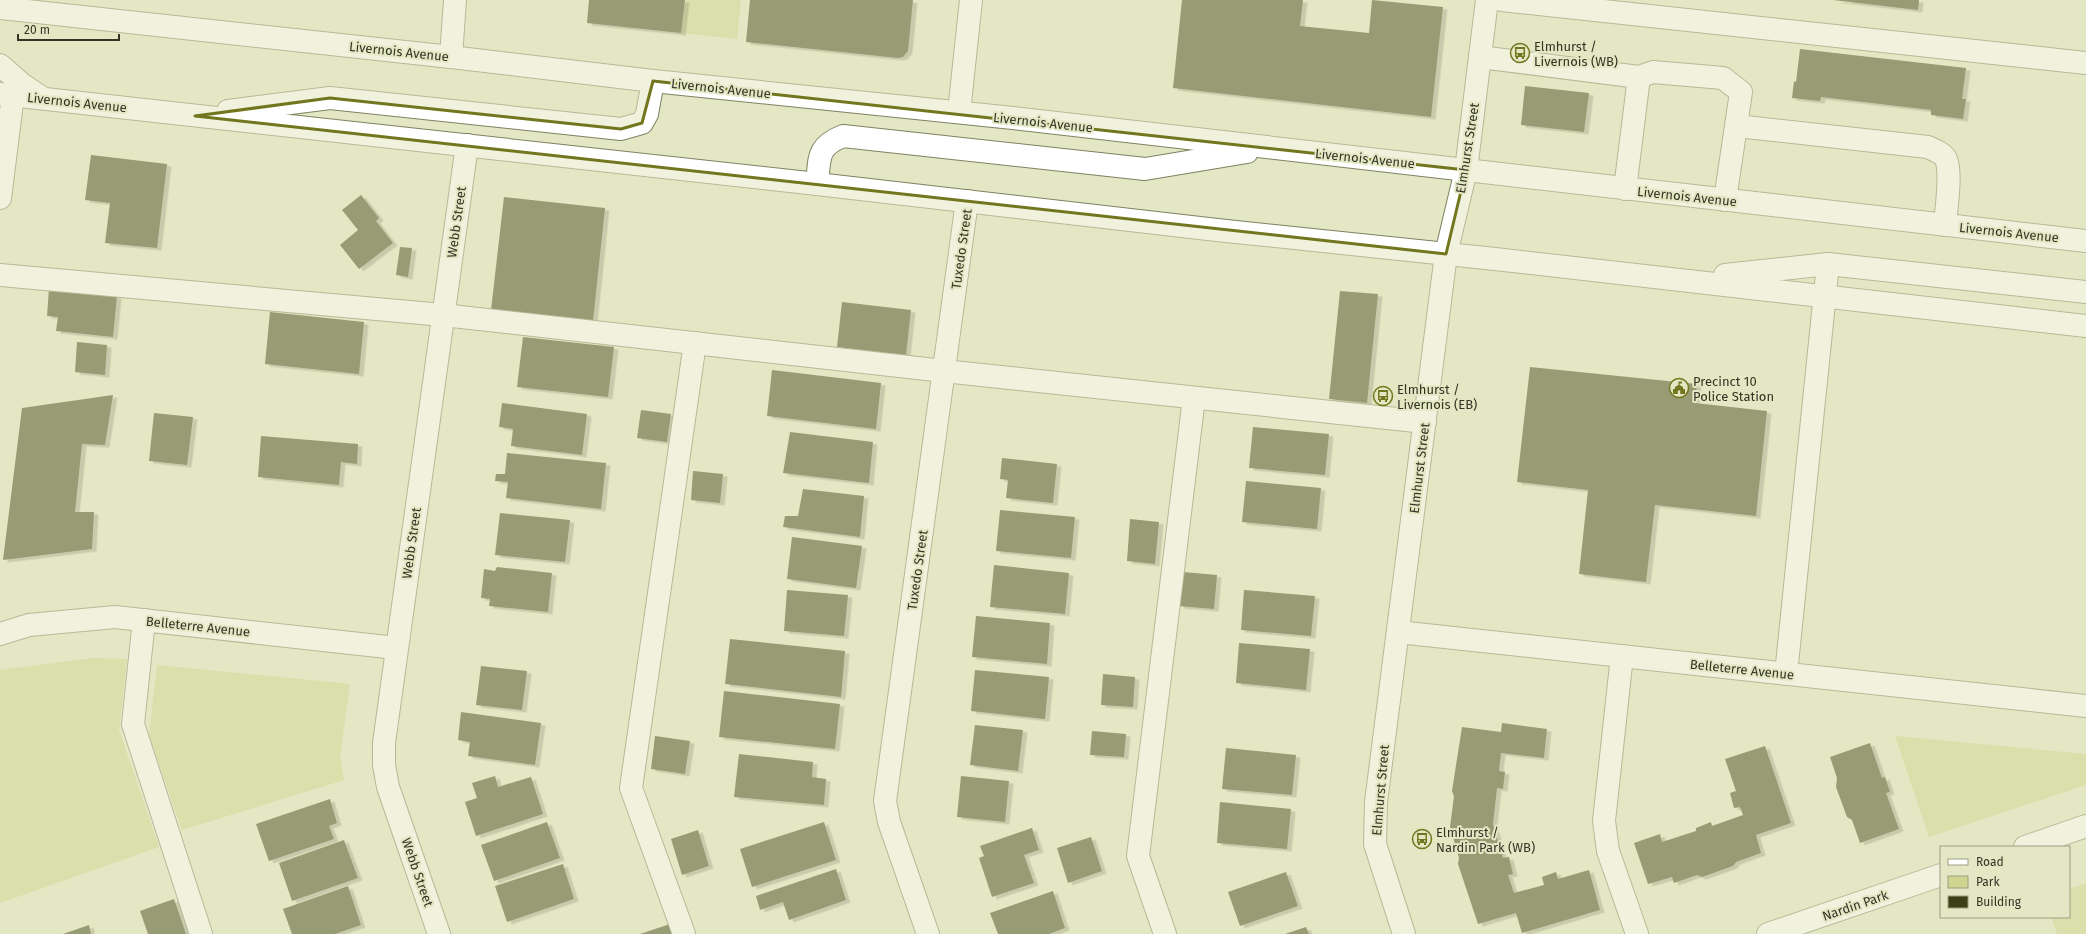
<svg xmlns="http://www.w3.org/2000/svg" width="2086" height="934" font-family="'Fira Sans',sans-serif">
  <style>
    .green { fill: #cfd58f }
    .building { fill: #3d3f16; filter: url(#shadow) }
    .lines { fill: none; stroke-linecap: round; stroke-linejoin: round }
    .minor-casing { stroke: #7f8261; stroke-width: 24 }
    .major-casing { stroke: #7f8261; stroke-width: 24 }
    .minor { stroke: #fff; stroke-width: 22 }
    .major { stroke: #fff; stroke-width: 22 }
    .marked { fill: none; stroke: #72761e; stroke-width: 3; stroke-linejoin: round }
    .labels { text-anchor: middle; stroke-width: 4; stroke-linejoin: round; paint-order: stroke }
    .poi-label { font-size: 13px; fill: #333426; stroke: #e3e7c3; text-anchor: start }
    .street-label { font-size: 13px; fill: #333426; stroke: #e3e7c3 }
  </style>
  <defs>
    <filter id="shadow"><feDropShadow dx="4.5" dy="2.5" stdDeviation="0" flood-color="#0004"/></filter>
  </defs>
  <rect width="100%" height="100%" fill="#e3e7c3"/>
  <g class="green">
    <polygon points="685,0 741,0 737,39 681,33"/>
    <polygon points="93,658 127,659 119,730 159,847 0,903 0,670"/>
    <polygon points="157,665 350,684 340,757 344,780 182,830 149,735"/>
    <polygon points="1895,736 2086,754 2086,785 1929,837"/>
    <polygon points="2086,883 2086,934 2057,934 2051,917 2069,917 2069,889"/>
  </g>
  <g class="building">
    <polygon points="589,0 685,0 681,33 587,23"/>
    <polygon points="750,0 913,0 908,51 903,57 898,58 746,42"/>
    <polygon points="1182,0 1303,0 1300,26 1369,33 1372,0 1443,7 1431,117 1173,88"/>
    <polygon points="1833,0 1919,0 1918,10"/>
    <polygon points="1800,49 1966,68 1962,99 1966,99 1963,119 1931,115 1931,110 1821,97 1820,101 1792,98 1794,81 1796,82"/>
    <polygon points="1525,86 1589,93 1584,132 1521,125"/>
    <polygon points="91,155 167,164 157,248 105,243 110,203 85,200"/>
    <polygon points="361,195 379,218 376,221 393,243 359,269 340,245 358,230 342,210"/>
    <polygon points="504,197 605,208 593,321 491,310"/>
    <polygon points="400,247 412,248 408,277 396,275"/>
    <polygon points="49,288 117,296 113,337 56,331 58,317 47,316"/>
    <polygon points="1340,291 1378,294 1367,403 1329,399"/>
    <polygon points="842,302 911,310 906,355 837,347"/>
    <polygon points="270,312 364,322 359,374 265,364"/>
    <polygon points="523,337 614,347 608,397 517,387"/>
    <polygon points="77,342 107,345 105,375 75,372"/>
    <polygon points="1530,367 1697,384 1695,403 1767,411 1756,516 1655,505 1646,582 1579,574 1588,490 1517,482"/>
    <polygon points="772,370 881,383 876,429 767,416"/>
    <polygon points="113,395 105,445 82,444 75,512 94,512 92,549 3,560 22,408"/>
    <polygon points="502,403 587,414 582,455 511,446 513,429 499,427"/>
    <polygon points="641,410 671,414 667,442 637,438"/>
    <polygon points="154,413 193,417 187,465 149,461"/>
    <polygon points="1253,427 1329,434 1325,475 1249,468"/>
    <polygon points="790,432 873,442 869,483 783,473"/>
    <polygon points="261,436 358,444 357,464 341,462 339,485 258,477"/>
    <polygon points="507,453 606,463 601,509 506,498 508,482 495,481 496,474 505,474"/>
    <polygon points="1002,458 1057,464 1053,503 1006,498 1008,480 1000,479"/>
    <polygon points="693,471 723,474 720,503 691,500"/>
    <polygon points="1246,481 1321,488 1317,529 1242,522"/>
    <polygon points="803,489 864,496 860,537 783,527 785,516 798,516"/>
    <polygon points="1000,510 1075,517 1071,558 996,551"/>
    <polygon points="500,513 570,520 565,562 495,555"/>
    <polygon points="1130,519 1159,522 1155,564 1127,561"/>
    <polygon points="792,537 862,546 856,588 787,579"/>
    <polygon points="994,565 1069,573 1065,614 990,607"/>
    <polygon points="497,567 552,573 548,612 489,606 490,599 481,598 484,569 495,571"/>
    <polygon points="1183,572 1217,575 1214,609 1179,606"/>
    <polygon points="787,590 848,595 844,636 784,631"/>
    <polygon points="1244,590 1315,596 1311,636 1241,630"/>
    <polygon points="976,616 1050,623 1047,664 972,657"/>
    <polygon points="730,639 845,651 841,697 725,684"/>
    <polygon points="1239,643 1310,649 1306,690 1236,683"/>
    <polygon points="481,666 527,671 522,710 476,705"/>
    <polygon points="975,670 1049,677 1045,719 971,711"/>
    <polygon points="1103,674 1135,677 1133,707 1101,705"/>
    <polygon points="724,691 840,704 835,749 719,737"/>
    <polygon points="461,712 541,723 535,765 468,756 470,742 458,740"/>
    <polygon points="1502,723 1547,729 1544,758 1501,753 1499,771 1505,772 1503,789 1497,788 1493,824 1503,858 1509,857 1513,874 1508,875 1514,893 1544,885 1542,877 1556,872 1558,879 1589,870 1600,910 1522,933 1516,913 1478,924 1458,864 1459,858 1450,827 1454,796 1452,791 1462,727 1501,732"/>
    <polygon points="975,725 1023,730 1018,771 970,765"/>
    <polygon points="1092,731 1126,734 1124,757 1090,755"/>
    <polygon points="655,736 690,741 685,774 651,769"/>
    <polygon points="1870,743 1882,778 1885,777 1890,792 1886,793 1899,829 1860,843 1852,820 1847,817 1836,787 1837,778 1830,757"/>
    <polygon points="1765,746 1791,823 1756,835 1761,853 1736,862 1733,866 1702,877 1697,875 1674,883 1672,877 1648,884 1634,843 1660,834 1662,842 1696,831 1696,828 1711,822 1712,826 1743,815 1740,807 1734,808 1730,793 1736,791 1725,759"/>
    <polygon points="1226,748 1296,755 1292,795 1222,789"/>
    <polygon points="739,754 813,762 812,777 826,779 824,805 734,797"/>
    <polygon points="495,776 498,787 531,777 543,814 476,836 465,802 477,798 472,783"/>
    <polygon points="961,776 1009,781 1005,822 957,817"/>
    <polygon points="330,799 337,823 329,826 334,839 269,861 256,824"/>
    <polygon points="1220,802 1291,809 1287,849 1217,843"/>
    <polygon points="547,822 560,858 494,881 481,845"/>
    <polygon points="824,822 836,860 752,887 740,849"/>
    <polygon points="1032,828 1039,850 1024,855 1034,883 992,897 979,858 984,856 980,846"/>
    <polygon points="698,830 709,866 682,875 671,839"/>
    <polygon points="1091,837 1102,871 1068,883 1057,848"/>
    <polygon points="344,840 358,878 292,901 279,863"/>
    <polygon points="563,864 574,899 507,922 495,886"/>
    <polygon points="836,869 846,900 789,920 783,902 760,910 756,896"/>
    <polygon points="1286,872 1298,906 1240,926 1228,892"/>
    <polygon points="348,886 361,925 335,934 292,934 283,909"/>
    <polygon points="1053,891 1065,928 1049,934 998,934 990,913"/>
    <polygon points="174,899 186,934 148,934 140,911"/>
    <polygon points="670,924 673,934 640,934"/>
    <polygon points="89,925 91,934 63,934"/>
    <polygon points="1306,927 1309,934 1285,934"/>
  </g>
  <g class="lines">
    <g class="minor-casing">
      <g id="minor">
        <polyline points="1502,0 2086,63"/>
        <polyline points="451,57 455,0"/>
        <polyline points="1480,57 1639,77 1625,189"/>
        <polyline points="1639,77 1653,72 1723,78 1741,92 1725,200"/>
        <polyline points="959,112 971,0"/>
        <path d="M1737,126l191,21c6,3 15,6 18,12 6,15 0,50 -1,66"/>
        <polyline points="0,198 13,95"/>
        <polyline points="0,275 443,315 944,371 1425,422"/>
        <polyline points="144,620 133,724 201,934"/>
        <polyline points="1398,632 2086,706"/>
        <polyline points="0,634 29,625 115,617 396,648"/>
        <polyline points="1622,656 1604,821 1608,851 1637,934"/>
        <polyline points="1786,674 1828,264"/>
        <polyline points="2025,847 2086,826"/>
        <polyline points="439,934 388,787 384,765 384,743 467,145"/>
        <polyline points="684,934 631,788 695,343"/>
        <polyline points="928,934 889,822 885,801 967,201"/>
        <polyline points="1165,934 1138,856 1194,398"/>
        <polyline points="1404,934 1375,844 1376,802 1446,254 1466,170 1487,0"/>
        <polyline points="1768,934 1941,875"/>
      </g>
    </g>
    <g class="major-casing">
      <g id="major">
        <polyline points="0,8 451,57 653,81 1013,118 2086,241"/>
        <polyline points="0,65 23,85 41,97"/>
        <polyline points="0,94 817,184 1217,230 1495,259 2086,326"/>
        <polyline points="228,111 330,98 621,129 642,123 647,114 653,81"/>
        <path d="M817,184c3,-26 -1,-37 26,-48l302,33 102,-17"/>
        <polyline points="1725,275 1828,264 2086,292"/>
      </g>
    </g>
    <use href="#minor" class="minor"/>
    <use href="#major" class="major"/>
  </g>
  <path d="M0 0H2086V934H0ZM653,81l813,89 -20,84 -1251,-138 135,-18 291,31 21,-6z" fill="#e3e7c3" fill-opacity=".55" fill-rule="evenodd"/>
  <path class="marked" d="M653,81l813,89 -20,84 -1251,-138 135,-18 291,31 21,-6z"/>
  <defs>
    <g id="bus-ring" transform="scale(1)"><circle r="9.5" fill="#e3e7c3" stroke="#72761e" stroke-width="1.5"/><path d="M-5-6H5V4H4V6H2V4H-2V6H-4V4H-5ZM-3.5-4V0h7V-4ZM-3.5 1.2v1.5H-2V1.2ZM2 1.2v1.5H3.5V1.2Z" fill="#72761e"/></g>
    <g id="civic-ring" transform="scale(1)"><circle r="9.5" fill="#e3e7c3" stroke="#72761e" stroke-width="1.5"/><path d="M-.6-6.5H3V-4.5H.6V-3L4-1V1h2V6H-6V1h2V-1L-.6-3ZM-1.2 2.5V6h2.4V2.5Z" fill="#72761e"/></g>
  </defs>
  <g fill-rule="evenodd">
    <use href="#bus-ring" x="1520" y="53"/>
    <use href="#civic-ring" x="1679" y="388"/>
    <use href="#bus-ring" x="1383" y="396"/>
    <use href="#bus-ring" x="1422" y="839"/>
  </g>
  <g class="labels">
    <g class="poi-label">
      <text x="1534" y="51">Elmhurst /<tspan x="1534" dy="15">Livernois (WB)</tspan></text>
      <text x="1693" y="386">Precinct 10<tspan x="1693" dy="15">Police Station</tspan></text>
      <text x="1397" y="394">Elmhurst /<tspan x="1397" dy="15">Livernois (EB)</tspan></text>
      <text x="1436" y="837">Elmhurst /<tspan x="1436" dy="15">Nardin Park (WB)</tspan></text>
    </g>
    <g class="street-label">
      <text transform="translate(399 51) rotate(6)" y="5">Livernois Avenue</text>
      <text transform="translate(721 88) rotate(6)" y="5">Livernois Avenue</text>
      <text transform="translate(77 102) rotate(6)" y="5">Livernois Avenue</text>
      <text transform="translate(1043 122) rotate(6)" y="5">Livernois Avenue</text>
      <text transform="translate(1467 148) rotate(-81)" y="5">Elmhurst Street</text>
      <text transform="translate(1365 158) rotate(6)" y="5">Livernois Avenue</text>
      <text transform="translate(1687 196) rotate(6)" y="5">Livernois Avenue</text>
      <text transform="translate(456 222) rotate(-82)" y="5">Webb Street</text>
      <text transform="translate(2009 232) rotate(6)" y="5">Livernois Avenue</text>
      <text transform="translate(961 249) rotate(-82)" y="5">Tuxedo Street</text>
      <text transform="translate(1419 468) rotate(-83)" y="5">Elmhurst Street</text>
      <text transform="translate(411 543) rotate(-82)" y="5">Webb Street</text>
      <text transform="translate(917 570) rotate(-82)" y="5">Tuxedo Street</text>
      <text transform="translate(198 626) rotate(6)" y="5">Belleterre Avenue</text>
      <text transform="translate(1742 669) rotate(6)" y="5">Belleterre Avenue</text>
      <text transform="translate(1380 790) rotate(-85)" y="5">Elmhurst Street</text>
      <text transform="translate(418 872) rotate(71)" y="5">Webb Street</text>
      <text transform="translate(1855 905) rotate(-19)" y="5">Nardin Park</text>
    </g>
  </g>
  <rect x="1940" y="846" width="130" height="72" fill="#e3e7c3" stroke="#9d9f84"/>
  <rect x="1948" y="859" width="20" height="6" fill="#ffffff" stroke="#9d9f84"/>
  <text x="1976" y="866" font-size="12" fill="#333426">Road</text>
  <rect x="1948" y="876" width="20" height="12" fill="#cfd58f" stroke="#9d9f84"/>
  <text x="1976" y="886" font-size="12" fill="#333426">Park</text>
  <rect x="1948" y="896" width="20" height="12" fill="#3d3f16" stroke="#9d9f84"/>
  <text x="1976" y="906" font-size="12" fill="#333426">Building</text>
  <path d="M18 34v6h101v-6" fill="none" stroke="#333426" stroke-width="2"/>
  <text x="24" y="34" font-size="12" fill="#333426" stroke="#e3e7c3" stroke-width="3" paint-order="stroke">20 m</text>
</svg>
